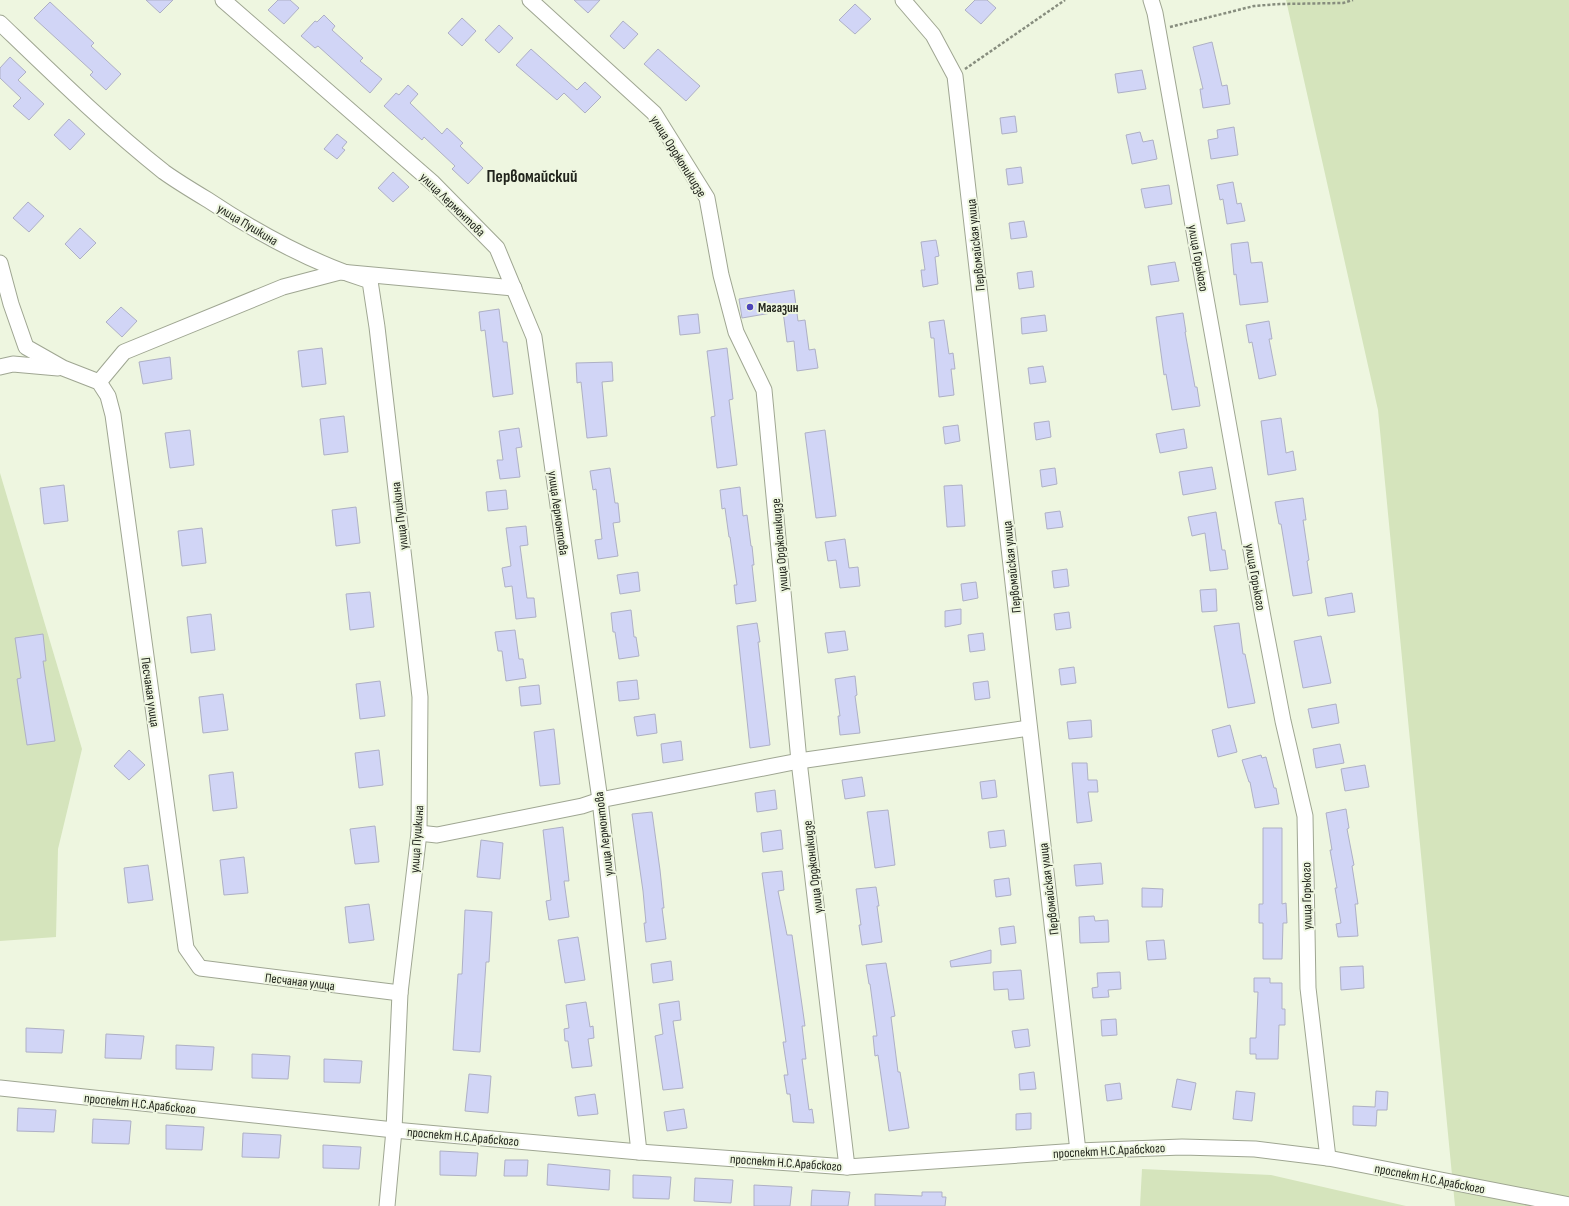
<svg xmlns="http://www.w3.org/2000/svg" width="1569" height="1206" font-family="'Sofia Sans Condensed',sans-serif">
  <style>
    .green { fill: #d5e4bc }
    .building { fill: #d1d5f6; stroke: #aeb0c5 }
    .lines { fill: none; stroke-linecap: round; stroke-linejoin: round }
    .minor-casing { stroke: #9fa692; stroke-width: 17 }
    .path { stroke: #878d7e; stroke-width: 2.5; stroke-dasharray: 3 2; stroke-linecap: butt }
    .minor { stroke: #fff; stroke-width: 15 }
    .poi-dot { fill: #4d44ba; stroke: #eef6e0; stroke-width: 1.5 }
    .labels { text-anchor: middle; stroke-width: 4; stroke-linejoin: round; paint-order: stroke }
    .street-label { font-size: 13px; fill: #21241c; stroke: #eef6e0 }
    .poi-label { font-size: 13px; font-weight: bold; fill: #21241c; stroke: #eef6e0; text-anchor: start }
    .district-label { font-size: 17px; font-weight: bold; fill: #21241c; stroke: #eef6e0 }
  </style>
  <rect width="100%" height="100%" fill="#eef6e0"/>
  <g class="green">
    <polygon points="1286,0 1569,0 1569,1206 1455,1206 1378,410"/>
    <polygon points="0,473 82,749 58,849 56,937 0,941"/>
    <polygon points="1142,1169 1271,1175 1406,1206 1140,1206"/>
  </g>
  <g class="building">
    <polygon points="146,0 173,0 160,13"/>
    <polygon points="278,0 290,0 299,8 284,24 268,10"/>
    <polygon points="574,0 600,0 588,13"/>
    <polygon points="975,0 987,0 996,8 981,24 965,10"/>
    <polygon points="50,2 94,43 91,46 121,74 106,90 90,75 93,72 34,18"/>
    <polygon points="855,4 871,19 855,34 839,20"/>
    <polygon points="324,15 335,26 332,30 363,58 360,61 382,79 370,93 318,46 315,48 301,36 315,21 317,22"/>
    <polygon points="462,18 476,31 462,46 448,33"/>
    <polygon points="623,21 638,34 624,49 610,36"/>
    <polygon points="499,25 513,38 499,53 485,40"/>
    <polygon points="1212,42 1222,86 1227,85 1230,104 1203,108 1200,89 1203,89 1193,47"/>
    <polygon points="531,49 577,90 585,82 601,97 585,113 564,93 557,100 516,65"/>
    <polygon points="658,49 700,86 686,101 644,64"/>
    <polygon points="10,57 26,72 18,80 44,104 29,120 13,106 21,98 0,78 0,68"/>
    <polygon points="1142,70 1146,89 1118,93 1115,74"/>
    <polygon points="408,85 418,94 410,103 442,134 447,128 463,143 460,146 483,168 468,184 452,169 455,166 424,137 422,140 384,106 396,93 399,95"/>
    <polygon points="1015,116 1017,132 1002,134 1000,118"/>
    <polygon points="69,119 85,134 70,150 54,135"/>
    <polygon points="1234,127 1238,155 1211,159 1208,140 1218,138 1217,130"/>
    <polygon points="1140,132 1143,142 1153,140 1157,159 1132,164 1126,135"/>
    <polygon points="337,134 347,142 342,148 345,150 337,159 324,149"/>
    <polygon points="1021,167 1023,183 1008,185 1006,169"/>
    <polygon points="393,172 409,187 393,202 378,188"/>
    <polygon points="1233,182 1237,204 1241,203 1245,221 1227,224 1223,199 1220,200 1217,185"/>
    <polygon points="1169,185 1172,204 1145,208 1141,189"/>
    <polygon points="28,202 44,216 29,232 13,218"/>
    <polygon points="1024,221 1027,237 1011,239 1009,223"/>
    <polygon points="80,228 96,243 80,259 65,244"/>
    <polygon points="936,240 939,256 935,257 938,284 923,287 921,270 925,270 921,242"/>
    <polygon points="1248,242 1251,263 1262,262 1268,302 1240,305 1236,274 1234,275 1231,244"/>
    <polygon points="1175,262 1179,281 1151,285 1148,266"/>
    <polygon points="1032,271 1034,287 1019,289 1017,273"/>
    <polygon points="794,290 798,321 805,320 809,350 815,349 818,368 797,371 794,341 787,342 783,311 742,318 739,299"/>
    <polygon points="121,307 137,321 122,337 106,322"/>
    <polygon points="499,309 503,342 507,342 513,394 493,397 485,330 481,331 479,312"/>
    <polygon points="1183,313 1186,332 1185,332 1195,387 1197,387 1200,406 1172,410 1166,374 1164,375 1156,317"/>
    <polygon points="698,314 700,333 680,335 678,316"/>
    <polygon points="1045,315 1047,331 1022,334 1021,318"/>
    <polygon points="944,320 949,354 953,353 955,369 951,369 954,395 939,397 934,338 931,338 929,322"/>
    <polygon points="1269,321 1272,339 1269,339 1276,375 1259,379 1252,342 1249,343 1246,325"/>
    <polygon points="322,348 326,384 302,387 298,351"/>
    <polygon points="727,348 733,399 729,400 737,465 717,468 711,417 715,416 707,351"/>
    <polygon points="170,357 172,379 143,384 139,362"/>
    <polygon points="612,362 613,381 602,382 607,436 587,438 581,382 577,383 576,363"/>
    <polygon points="1043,366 1046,382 1030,384 1028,368"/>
    <polygon points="344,416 348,452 324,455 320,419"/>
    <polygon points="1281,418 1286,453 1293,451 1296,470 1268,475 1261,421"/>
    <polygon points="1049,421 1051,437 1036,440 1034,423"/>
    <polygon points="958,425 960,441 945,444 943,427"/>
    <polygon points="519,428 522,447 516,448 520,477 500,479 497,460 503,460 499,431"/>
    <polygon points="1184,429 1187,448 1160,453 1156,434"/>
    <polygon points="190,430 194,465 170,468 165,433"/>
    <polygon points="825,430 836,516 816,518 805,433"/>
    <polygon points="1212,467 1216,489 1183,495 1179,472"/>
    <polygon points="610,468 615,503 618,503 620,522 613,523 618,556 598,559 595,540 602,539 596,489 593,490 590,471"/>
    <polygon points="1055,468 1057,484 1042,487 1040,470"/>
    <polygon points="64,485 68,521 44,524 40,488"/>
    <polygon points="962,485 965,526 947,527 944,486"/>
    <polygon points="740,487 743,516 747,515 751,546 752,546 754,565 752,565 756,601 736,604 734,585 737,585 730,537 729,537 725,508 722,509 720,490"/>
    <polygon points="506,490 508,509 488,511 486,492"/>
    <polygon points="1303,498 1306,520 1303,520 1309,560 1307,561 1312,593 1293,596 1281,524 1279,524 1275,502"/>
    <polygon points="356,507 360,543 336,546 332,510"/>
    <polygon points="1060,511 1063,527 1047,529 1045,513"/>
    <polygon points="1216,512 1222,550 1225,550 1228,569 1210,571 1205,533 1192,536 1188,517"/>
    <polygon points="526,526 528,545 520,546 527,598 534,598 536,617 516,619 512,586 505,587 502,568 511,566 506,528"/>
    <polygon points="202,528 206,563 182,566 178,531"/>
    <polygon points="845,539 849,568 858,567 860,586 840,588 836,560 828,561 825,542"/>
    <polygon points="1067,569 1069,586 1054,588 1052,571"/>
    <polygon points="638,572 640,591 620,594 617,575"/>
    <polygon points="976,582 978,598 963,601 961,584"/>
    <polygon points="1216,589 1217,611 1202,612 1200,590"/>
    <polygon points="370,592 374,627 350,630 346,594"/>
    <polygon points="1352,593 1355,612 1328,616 1325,598"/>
    <polygon points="961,609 961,624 945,627 945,611"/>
    <polygon points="631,610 634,637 636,637 639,656 619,659 615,632 613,632 611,613"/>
    <polygon points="1069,612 1071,628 1056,630 1054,614"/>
    <polygon points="211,614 215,650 191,653 187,617"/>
    <polygon points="757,623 760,642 758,642 770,745 750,748 737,626"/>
    <polygon points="1239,623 1243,654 1245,654 1255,703 1228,708 1214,626"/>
    <polygon points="515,630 519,659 523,659 526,678 506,681 502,651 498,651 495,632"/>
    <polygon points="845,631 848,650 828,653 825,633"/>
    <polygon points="983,633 985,650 970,652 968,635"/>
    <polygon points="43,634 46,661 43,661 55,741 27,745 17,679 21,678 15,638"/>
    <polygon points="1321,636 1331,683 1303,688 1294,641"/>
    <polygon points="1074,667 1076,683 1061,685 1059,669"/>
    <polygon points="855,676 857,695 855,696 860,733 840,735 838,716 840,716 835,679"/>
    <polygon points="637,680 639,699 619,701 617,682"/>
    <polygon points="380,681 385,716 360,719 356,684"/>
    <polygon points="988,681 990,698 975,700 973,683"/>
    <polygon points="539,685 541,704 521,706 519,687"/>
    <polygon points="223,694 228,730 203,733 199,697"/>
    <polygon points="1336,704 1339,723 1312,728 1308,709"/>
    <polygon points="655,714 657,733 637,736 634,717"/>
    <polygon points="1091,720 1092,737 1069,739 1067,722"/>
    <polygon points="1230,725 1237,752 1218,757 1212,730"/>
    <polygon points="554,729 560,784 540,786 534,732"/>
    <polygon points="681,741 683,760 663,763 661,744"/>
    <polygon points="1340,744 1344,763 1316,768 1313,749"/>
    <polygon points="129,750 145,765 129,780 114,766"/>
    <polygon points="379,750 383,785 359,788 355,753"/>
    <polygon points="1261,755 1262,758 1266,757 1274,788 1276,788 1279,804 1255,808 1250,782 1249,782 1242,760"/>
    <polygon points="1072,763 1087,763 1088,780 1097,780 1098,792 1088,792 1092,821 1077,823"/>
    <polygon points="1365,765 1369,787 1345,791 1341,769"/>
    <polygon points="233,772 237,808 213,811 209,775"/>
    <polygon points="862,777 865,796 845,799 842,780"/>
    <polygon points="995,780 997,797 982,799 980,782"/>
    <polygon points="775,790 777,809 757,812 755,793"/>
    <polygon points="1346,809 1349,828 1347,829 1354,865 1352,866 1358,904 1355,904 1358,936 1338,937 1336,924 1341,923 1335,888 1337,888 1330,850 1332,850 1326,813"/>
    <polygon points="888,810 895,865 875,868 867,812"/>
    <polygon points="652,812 660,870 664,908 662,908 666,939 646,942 644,923 646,923 643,891 632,814"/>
    <polygon points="375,826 379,862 355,864 350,829"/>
    <polygon points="563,827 569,881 564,881 569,917 549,920 546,901 551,900 543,830"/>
    <polygon points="1263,828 1282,828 1282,904 1286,903 1287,923 1283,923 1282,959 1263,959 1263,923 1259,923 1259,904 1263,904"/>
    <polygon points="781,830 783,849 763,852 761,833"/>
    <polygon points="1004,830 1006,846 990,848 988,832"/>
    <polygon points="481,840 503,843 500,879 477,877"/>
    <polygon points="244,857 248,893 224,895 220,860"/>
    <polygon points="1101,863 1103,884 1076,886 1074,865"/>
    <polygon points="148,865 153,900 128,903 124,868"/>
    <polygon points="782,871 784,890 778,891 787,935 792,935 805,1026 802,1026 806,1059 802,1059 809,1110 812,1109 814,1123 793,1122 790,1094 787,1094 784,1075 788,1075 783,1042 786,1042 762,873"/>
    <polygon points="1009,878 1011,895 996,897 994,880"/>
    <polygon points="876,887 879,906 877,906 882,942 862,945 859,925 861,925 856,889"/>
    <polygon points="1142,888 1163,889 1162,907 1142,907"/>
    <polygon points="369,904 374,940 349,943 345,907"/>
    <polygon points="465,910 492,912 489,962 486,962 480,1052 453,1050 458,974 462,974"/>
    <polygon points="1094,916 1095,921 1108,920 1109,942 1080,943 1079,917"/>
    <polygon points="1014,926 1016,943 1001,945 999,928"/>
    <polygon points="578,937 585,980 565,983 558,940"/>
    <polygon points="1164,940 1166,959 1148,960 1146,941"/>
    <polygon points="991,950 991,963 951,967 950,961"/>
    <polygon points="671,961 673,980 653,983 651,964"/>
    <polygon points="886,963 895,1016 891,1017 898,1072 900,1072 909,1128 889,1131 878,1055 875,1056 873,1036 877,1036 870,984 869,984 866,965"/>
    <polygon points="1363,966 1364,988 1341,990 1340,967"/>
    <polygon points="1021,970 1024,999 1009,1000 1008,989 994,990 993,972"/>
    <polygon points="1120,972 1121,989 1108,990 1109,997 1093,998 1092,988 1098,987 1097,973"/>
    <polygon points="1254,978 1270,978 1270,983 1282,983 1282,1009 1285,1009 1285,1025 1279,1025 1278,1059 1256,1059 1256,1054 1250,1054 1250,1038 1256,1038 1258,992 1254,992"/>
    <polygon points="679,1001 681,1020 673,1021 683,1088 663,1090 655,1036 663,1034 659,1004"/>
    <polygon points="586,1002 590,1027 593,1026 594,1038 588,1039 592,1066 572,1068 568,1041 565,1041 564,1029 569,1028 566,1005"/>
    <polygon points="1116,1019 1117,1035 1102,1036 1101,1020"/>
    <polygon points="26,1028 64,1030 62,1053 26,1052"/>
    <polygon points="1028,1029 1030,1046 1015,1048 1012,1031"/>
    <polygon points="106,1034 144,1036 141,1059 105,1058"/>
    <polygon points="176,1045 214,1047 212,1070 176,1069"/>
    <polygon points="252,1054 290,1056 288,1079 252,1078"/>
    <polygon points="324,1059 362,1061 360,1083 324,1082"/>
    <polygon points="1034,1072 1036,1089 1020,1090 1019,1074"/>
    <polygon points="469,1074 491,1076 488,1113 465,1111"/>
    <polygon points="1177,1079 1196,1083 1191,1110 1172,1107"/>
    <polygon points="1120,1083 1122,1099 1107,1101 1105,1085"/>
    <polygon points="1236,1091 1255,1093 1252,1121 1233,1119"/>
    <polygon points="1376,1091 1388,1092 1387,1110 1377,1110 1376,1126 1353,1125 1353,1106 1375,1107"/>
    <polygon points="595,1094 598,1114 578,1116 575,1097"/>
    <polygon points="18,1108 56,1110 54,1132 17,1131"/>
    <polygon points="684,1109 687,1128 667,1131 664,1112"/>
    <polygon points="1031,1113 1031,1129 1016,1130 1016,1114"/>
    <polygon points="93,1119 131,1121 129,1144 92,1143"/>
    <polygon points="166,1125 204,1127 202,1150 166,1149"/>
    <polygon points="243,1133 281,1135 279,1158 242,1157"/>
    <polygon points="323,1145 361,1147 359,1169 323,1168"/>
    <polygon points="440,1151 478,1153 476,1176 440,1175"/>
    <polygon points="505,1160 528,1160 527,1176 504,1176"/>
    <polygon points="548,1164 610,1170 609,1190 547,1185"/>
    <polygon points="633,1175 671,1177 669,1199 633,1198"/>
    <polygon points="695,1178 733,1180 731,1203 694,1201"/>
    <polygon points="754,1185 792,1187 790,1206 754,1206"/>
    <polygon points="812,1190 850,1192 848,1206 811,1206"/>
    <polygon points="922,1192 942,1192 942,1197 946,1197 945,1206 875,1206 875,1194 922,1196"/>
  </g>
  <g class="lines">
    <g class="minor-casing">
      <g id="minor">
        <polyline points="223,0 433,183 497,248 534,337 600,800 639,1152"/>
        <polyline points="530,0 654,113 707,198 721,275 736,332 764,390 799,761 847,1167"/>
        <polyline points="903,0 933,35 955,76 1078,1151"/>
        <polyline points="1151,0 1155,13 1263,617 1283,721 1305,816 1308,988 1328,1158"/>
        <path d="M0,23c53,51 106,103 164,149 14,10 29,19 44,28 51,34 104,63 162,81l7,46 43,370 -1,136 -19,160 -6,137 -7,76"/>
        <polyline points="0,263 11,304 26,347 63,368 99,382 108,396 113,415 186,948 200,968 400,993"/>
        <polyline points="0,367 13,364 58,368"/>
        <polyline points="99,382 124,352 283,287 340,272 514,288"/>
        <polyline points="419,833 437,835 582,806 600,800 799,761 1029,728"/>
        <polyline points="0,1088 394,1130 639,1152 847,1167 1078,1151 1182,1147 1255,1149 1328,1158 1569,1205"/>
      </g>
    </g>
    <g class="path">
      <polyline points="1170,27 1254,6 1280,4 1343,3 1353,0"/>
      <polyline points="965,69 1065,0"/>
    </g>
    <use href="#minor" class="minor"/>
  </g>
  <circle class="poi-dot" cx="750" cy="307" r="4"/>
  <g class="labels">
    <g class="street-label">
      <text transform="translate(679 156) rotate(58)" y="5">улица Орджоникидзе</text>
      <text transform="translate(453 204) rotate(44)" y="5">улица Лермонтова</text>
      <text transform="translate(248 224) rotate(31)" y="5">улица Пушкина</text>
      <text transform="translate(975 245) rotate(-96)" y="5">Первомайская улица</text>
      <text transform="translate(1199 258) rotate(80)" y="5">улица Горького</text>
      <text transform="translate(559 513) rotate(82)" y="5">улица Лермонтова</text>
      <text transform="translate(399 516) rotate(-97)" y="5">улица Пушкина</text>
      <text transform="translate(779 545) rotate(-95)" y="5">улица Орджоникидзе</text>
      <text transform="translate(1011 567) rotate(-96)" y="5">Первомайская улица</text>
      <text transform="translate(1256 577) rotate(80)" y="5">улица Горького</text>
      <text transform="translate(151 692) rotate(82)" y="5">Песчаная улица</text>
      <text transform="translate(603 834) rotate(-97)" y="5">улица Лермонтова</text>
      <text transform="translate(416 839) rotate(-86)" y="5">улица Пушкина</text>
      <text transform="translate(812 867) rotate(-97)" y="5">улица Орджоникидзе</text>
      <text transform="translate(1048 889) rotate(-97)" y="5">Первомайская улица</text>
      <text transform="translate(1306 896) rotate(-91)" y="5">улица Горького</text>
      <text transform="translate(300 981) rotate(7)" y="5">Песчаная улица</text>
      <text transform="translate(140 1103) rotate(6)" y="5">проспект Н.С.Арабского</text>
      <text transform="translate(463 1136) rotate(5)" y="5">проспект Н.С.Арабского</text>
      <text transform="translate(1109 1150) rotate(-3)" y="5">проспект Н.С.Арабского</text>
      <text transform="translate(786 1162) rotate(4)" y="5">проспект Н.С.Арабского</text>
      <text transform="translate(1430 1178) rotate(11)" y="5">проспект Н.С.Арабского</text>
    </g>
    <g class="poi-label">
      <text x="758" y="312">Магазин</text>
    </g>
    <g class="district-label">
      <text x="532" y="182">Первомайский</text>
    </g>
  </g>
</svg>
